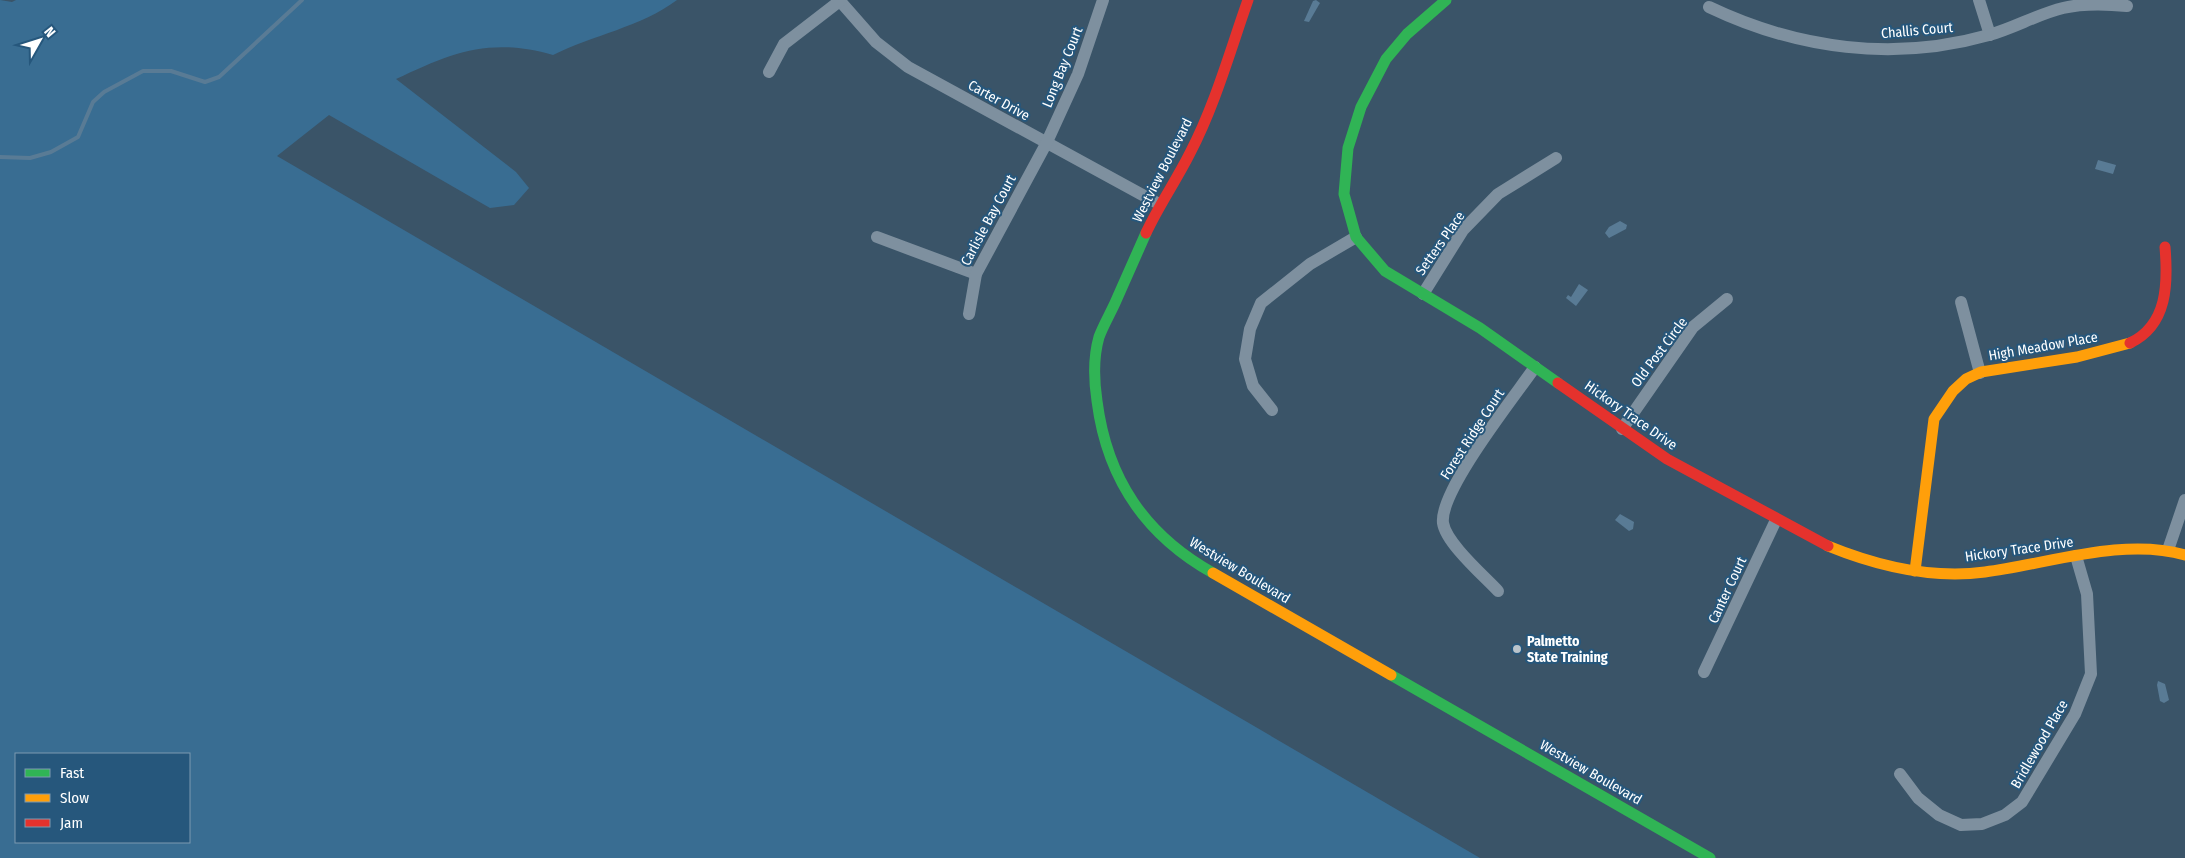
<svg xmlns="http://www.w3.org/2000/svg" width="2185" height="858" font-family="'Fira Sans Condensed',sans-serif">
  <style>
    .green { fill: #396d92; fill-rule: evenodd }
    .water { fill: #597b95 }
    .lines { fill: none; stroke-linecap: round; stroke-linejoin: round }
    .stream { stroke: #597b95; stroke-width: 4 }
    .street { stroke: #7e909f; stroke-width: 12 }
    .fast { stroke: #30b455; stroke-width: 11 }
    .slow { stroke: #ff9f0a; stroke-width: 11 }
    .jam { stroke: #e5322d; stroke-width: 11 }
    .poi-dot { fill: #bac3ca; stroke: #26577c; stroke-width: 2 }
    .labels { text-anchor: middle; stroke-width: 4; stroke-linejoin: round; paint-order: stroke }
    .street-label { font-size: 14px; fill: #fff; stroke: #26577c }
    .poi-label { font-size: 14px; font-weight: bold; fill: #fff; stroke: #26577c; text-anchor: start }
  </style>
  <rect width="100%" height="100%" fill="#3a5468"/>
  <path class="green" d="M0,0l12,2 4,-2h661c-36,27 -84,35 -124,55 -63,-18 -100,-3 -157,24l120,93 13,16 -15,17 -24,3 -161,-93 -52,41 1203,702h-1480zM16,754h173v88h-173z"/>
  <g class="water">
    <polygon points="1316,0 1320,3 1309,22 1304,21 1313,1"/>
    <polygon points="2098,160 2116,165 2113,174 2095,169"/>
    <polygon points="1620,221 1627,225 1626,229 1609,238 1605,233 1609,227"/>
    <polygon points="1579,284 1588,290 1576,306 1566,298 1568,295 1571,297"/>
    <polygon points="1620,514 1634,522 1633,529 1629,531 1615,520"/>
    <polygon points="2158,681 2165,684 2169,700 2164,703 2160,701 2157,685"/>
  </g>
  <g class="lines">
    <polyline class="stream" points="0,157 30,158 51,152 78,137 93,102 104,92 143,71 171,71 205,82 219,77 302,0"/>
    <g class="street">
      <polyline points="1979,0 1990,35"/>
      <polyline points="840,1 876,42 908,67 1159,204"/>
      <path d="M1709,7c88,42 185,55 280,28 25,-7 49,-21 74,-27 21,-5 44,-4 64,-2"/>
      <polyline points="769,72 784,44 841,0"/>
      <polyline points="877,237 976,274"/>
      <polyline points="1423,294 1463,230 1498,194 1556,158"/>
      <polyline points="1961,302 1980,373"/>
      <polyline points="969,314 976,274 1046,144 1078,74 1103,0"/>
      <polyline points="1272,410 1253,386 1245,359 1250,329 1261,303 1310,264 1356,237"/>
      <polyline points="1622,429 1693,327 1727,299"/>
      <polyline points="2168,550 2185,500"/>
      <path d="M1498,591c-15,-16 -52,-48 -55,-68 -4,-32 72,-127 92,-156"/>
      <polyline points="1704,672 1776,520"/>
      <polyline points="1900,774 1918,798 1939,815 1961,825 1982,824 2005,815 2022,802 2075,714 2091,674 2087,594 2076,556"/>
    </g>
    <g class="fast">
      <polyline points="1446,0 1407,34 1386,59 1361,107 1348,148 1344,194 1356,237 1385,271 1480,328 1558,383"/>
      <path d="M1146,233c-10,23 -21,47 -31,70 -5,11 -12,23 -16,34 -6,21 -5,44 -2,64 10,78 48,134 116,172"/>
      <polyline points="1391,675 1710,858"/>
    </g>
    <g class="slow">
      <path d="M1828,546c49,20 104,33 157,26 63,-8 138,-35 200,-17"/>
      <polyline points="1915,571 1934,419 1953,391 1966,379 1981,372 2077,357 2130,343"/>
      <polyline points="1213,573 1391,675"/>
    </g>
    <g class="jam">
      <path d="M1146,233c13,-28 30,-52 44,-80 25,-48 40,-102 58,-153"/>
      <path d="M2130,343c38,-18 38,-60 35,-96"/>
      <polyline points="1558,383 1667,459 1828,546"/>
    </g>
  </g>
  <circle class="poi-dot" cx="1517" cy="649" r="5"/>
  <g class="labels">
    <g class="street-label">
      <text transform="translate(1917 30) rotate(-5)" y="5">Challis Court</text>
      <text transform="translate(1062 67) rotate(-68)" y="5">Long Bay Court</text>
      <text transform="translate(999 100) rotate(29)" y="5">Carter Drive</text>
      <text transform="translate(1162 170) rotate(-63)" y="5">Westview Boulevard</text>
      <text transform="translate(988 220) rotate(-62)" y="5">Carlisle Bay Court</text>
      <text transform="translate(1440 243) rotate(-55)" y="5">Setters Place</text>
      <text transform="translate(2043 346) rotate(-10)" y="5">High Meadow Place</text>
      <text transform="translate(1659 352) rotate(-53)" y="5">Old Post Circle</text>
      <text transform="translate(1631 415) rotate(35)" y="5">Hickory Trace Drive</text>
      <text transform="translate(1472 434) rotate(-57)" y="5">Forest Ridge Court</text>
      <text transform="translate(2019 549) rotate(-8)" y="5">Hickory Trace Drive</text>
      <text transform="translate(1240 570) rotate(31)" y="5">Westview Boulevard</text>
      <text transform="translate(1727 590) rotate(-65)" y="5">Canter Court</text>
      <text transform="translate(2039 744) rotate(-60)" y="5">Bridlewood Place</text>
      <text transform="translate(1591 772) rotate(30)" y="5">Westview Boulevard</text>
    </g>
    <g class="poi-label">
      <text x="1527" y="646">Palmetto<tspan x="1527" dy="16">State Training</tspan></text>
    </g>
  </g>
  <rect x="15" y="753" width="175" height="90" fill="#26577c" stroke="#7d9ab0"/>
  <rect x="25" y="769" width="25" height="8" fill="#30b455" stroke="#7d9ab0"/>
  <text x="60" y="778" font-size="15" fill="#ffffff">Fast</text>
  <rect x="25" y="794" width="25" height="8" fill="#ff9f0a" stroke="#7d9ab0"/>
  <text x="60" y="803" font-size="15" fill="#ffffff">Slow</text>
  <rect x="25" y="819" width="25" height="8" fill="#e5322d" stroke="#7d9ab0"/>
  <text x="60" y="828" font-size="15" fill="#ffffff">Jam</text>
  <g transform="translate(40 40) rotate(51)" stroke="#26577c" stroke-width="4" paint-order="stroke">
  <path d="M0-4L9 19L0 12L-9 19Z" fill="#ffffff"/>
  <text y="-8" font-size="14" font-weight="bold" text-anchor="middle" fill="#ffffff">N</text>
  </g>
</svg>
